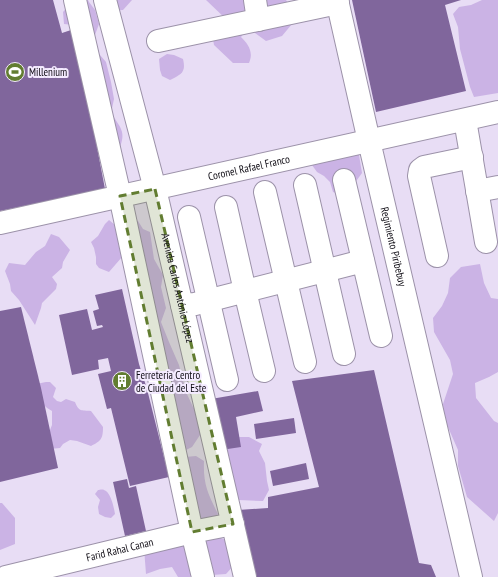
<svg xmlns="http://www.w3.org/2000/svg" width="498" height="577" font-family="'PT Sans Narrow',sans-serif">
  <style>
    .green { fill: #cbb3e5 }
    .building { fill: #80669c }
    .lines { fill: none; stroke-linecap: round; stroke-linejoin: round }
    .minor-casing { stroke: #9c92a9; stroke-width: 24 }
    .major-casing { stroke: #9c92a9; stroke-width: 24 }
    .minor { stroke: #fff; stroke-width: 22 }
    .major { stroke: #fff; stroke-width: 22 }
    .marked { fill: #627d31; fill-opacity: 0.2; stroke: #627d31; stroke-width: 3; stroke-dasharray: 8 5; stroke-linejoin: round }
    .labels { text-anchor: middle; stroke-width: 4; stroke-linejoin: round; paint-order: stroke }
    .poi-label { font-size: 11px; fill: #100d15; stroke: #f4ebff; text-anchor: start }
    .street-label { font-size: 11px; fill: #100d15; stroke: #f4ebff }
  </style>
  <rect width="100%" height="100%" fill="#e8ddf5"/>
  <g class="green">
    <path d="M68,0h20l1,2 6,8 4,14 -7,19 8,12 6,7 5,20 3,17 -3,14c9,14 16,19 8,36l-45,-124 -10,-1 -1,-12 7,-8z"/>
    <polygon points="96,0 132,0 123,10 106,11"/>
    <path d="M206,0h80l7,11 -1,13 -10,12 -16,5 -18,-13 -7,9c7,7 13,15 8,26h-16l-19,-18 -1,-6 14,-19z"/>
    <polygon points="482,0 498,0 498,93 474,97 470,87 460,49 458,27 453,14 459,7 471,5"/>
    <path d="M167,54l7,1 9,4c3,13 -1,15 -13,21l-8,-4 -2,-6 -1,-11z"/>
    <polygon points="354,151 359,155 362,173 354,184 341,195 333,192 330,182 324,176 317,172 312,165 304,165"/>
    <polygon points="109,220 115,225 132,220 138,221 143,229 150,232 154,259 163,275 161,287 166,308 161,322 169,342 179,365 186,392 193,407 198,413 203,426 200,435 192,447 182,452 145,373 143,339 138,332 136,321 133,311 134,304 119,237 118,243 122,257 109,272 99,268 96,264 96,257 94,248 91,242 98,236 105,224"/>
    <polygon points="51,234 59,237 70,250 63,262 62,268 52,277 57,284 56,289 42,303 41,308 35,325 19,300 11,291 10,284 5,271 9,263 25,265 36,252 45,246"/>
    <polygon points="480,264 484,283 491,298 498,299 498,372 489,377 475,383 476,398 494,421 498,423 498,513 494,521 467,497 458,466 458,450 444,418 443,404 453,374 450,360 434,332 433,318 442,306 448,293 450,278 461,267"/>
    <path d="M46,382h4l6,6 -3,9 4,4 4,1 5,-3 9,3c4,10 6,8 16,9l12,16c0,12 -2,14 -12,19l-14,-5 -7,-1 -7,4 -3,4 -10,1 -2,-14 4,-10v-14c-13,-8 -15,-12 -16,-27z"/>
    <polygon points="235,437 249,437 262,444 259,451 265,463 267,481 269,490 263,501 239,500 234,498 227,457 227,446"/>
    <path d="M196,456l8,5c-1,23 4,33 14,53l-6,7 -28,1 1,-65z"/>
    <path d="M98,490c1,0 5,-1 6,0 7,2 10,18 11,24l-4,4 -6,-1 -6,-3 -1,-7 2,-7 -5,-6z"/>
    <polygon points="0,503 2,503 15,518 15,544 0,550"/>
    <polygon points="212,535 232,542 235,564 226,574 212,575 199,544"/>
    <polygon points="189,539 196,558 191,576 190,577 178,577 172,567 160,569 146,574 144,548"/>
  </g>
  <g class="building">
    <polygon points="0,0 53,0 62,33 71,30 83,74 105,189 0,211"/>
    <polygon points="352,0 461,0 445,5 466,91 376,112"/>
    <polygon points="122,289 139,364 147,389 169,477 130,486 111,408 107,409 98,374 111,371 108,358 98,360 99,369 72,375 59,315 87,309 92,330 103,327 102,325 97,326 93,311 99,309 95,295"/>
    <polygon points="21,307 41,388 58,468 0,482 0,311"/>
    <polygon points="374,370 419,563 431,565 436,577 252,577 238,510 268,508 268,497 319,487 292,381"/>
    <polygon points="258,391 263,411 236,417 241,447 221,450 211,399"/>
    <polygon points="294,418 296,433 256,439 254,424"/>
    <polygon points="306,463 309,479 273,486 270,471"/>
    <polygon points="127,479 129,488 136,486 146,531 125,536 113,482"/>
  </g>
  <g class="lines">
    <g class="minor-casing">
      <g id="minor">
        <polyline points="255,0 258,20"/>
        <path id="s1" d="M337,0l32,141 102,436"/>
        <polyline points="158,41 338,3"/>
        <polyline points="465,120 486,242"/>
        <polyline points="344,180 381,336"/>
        <polyline points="305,185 344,354"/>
        <polyline points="477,191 498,187"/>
        <polyline points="265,192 305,362"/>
        <polyline points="226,207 245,291 264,371"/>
        <polyline points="189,217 227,380"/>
        <path id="s2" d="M0,223l498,-111"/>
        <polyline points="437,256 419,176 420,170 424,167 472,157"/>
        <polyline points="182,305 195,304 363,261"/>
        <path id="s3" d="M6,577l186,-45 41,-8"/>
      </g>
    </g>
    <g class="major-casing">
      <g id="major">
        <polyline points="75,0 120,196 192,532 203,577"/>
        <path id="s4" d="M105,0l50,189 90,388"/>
      </g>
    </g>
    <use href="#minor" class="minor"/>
    <use href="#major" class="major"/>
  </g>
  <path class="marked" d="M155,189l78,335 -41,8 -72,-336z"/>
  <defs>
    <g id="stadium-disc" transform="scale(1)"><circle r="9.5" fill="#627d31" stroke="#f4ebff"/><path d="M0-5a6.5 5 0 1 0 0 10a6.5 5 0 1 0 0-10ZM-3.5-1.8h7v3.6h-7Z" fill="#fff"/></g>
    <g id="building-disc" transform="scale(1)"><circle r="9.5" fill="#627d31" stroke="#f4ebff"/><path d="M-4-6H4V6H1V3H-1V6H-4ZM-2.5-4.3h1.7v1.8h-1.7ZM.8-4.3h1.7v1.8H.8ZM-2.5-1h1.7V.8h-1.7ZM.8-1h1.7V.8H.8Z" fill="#fff"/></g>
  </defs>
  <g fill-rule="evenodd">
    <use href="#stadium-disc" x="15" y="72"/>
    <use href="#building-disc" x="122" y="381"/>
  </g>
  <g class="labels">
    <g class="poi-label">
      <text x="29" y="76">Millenium</text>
      <text x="136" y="379">Ferretería Centro<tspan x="136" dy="13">de Ciudad del Este</tspan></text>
    </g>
    <g class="street-label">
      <text dy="4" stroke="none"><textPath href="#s2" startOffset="255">Coronel Rafael Franco</textPath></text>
      <text dy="4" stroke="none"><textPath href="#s1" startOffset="253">Regimiento Piribebuy</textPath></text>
      <text dy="4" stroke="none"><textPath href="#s4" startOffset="297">Avenida Carlos António López</textPath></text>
      <text dy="4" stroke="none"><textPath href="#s3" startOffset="117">Farid Rahal Canan</textPath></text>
    </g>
  </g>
</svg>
